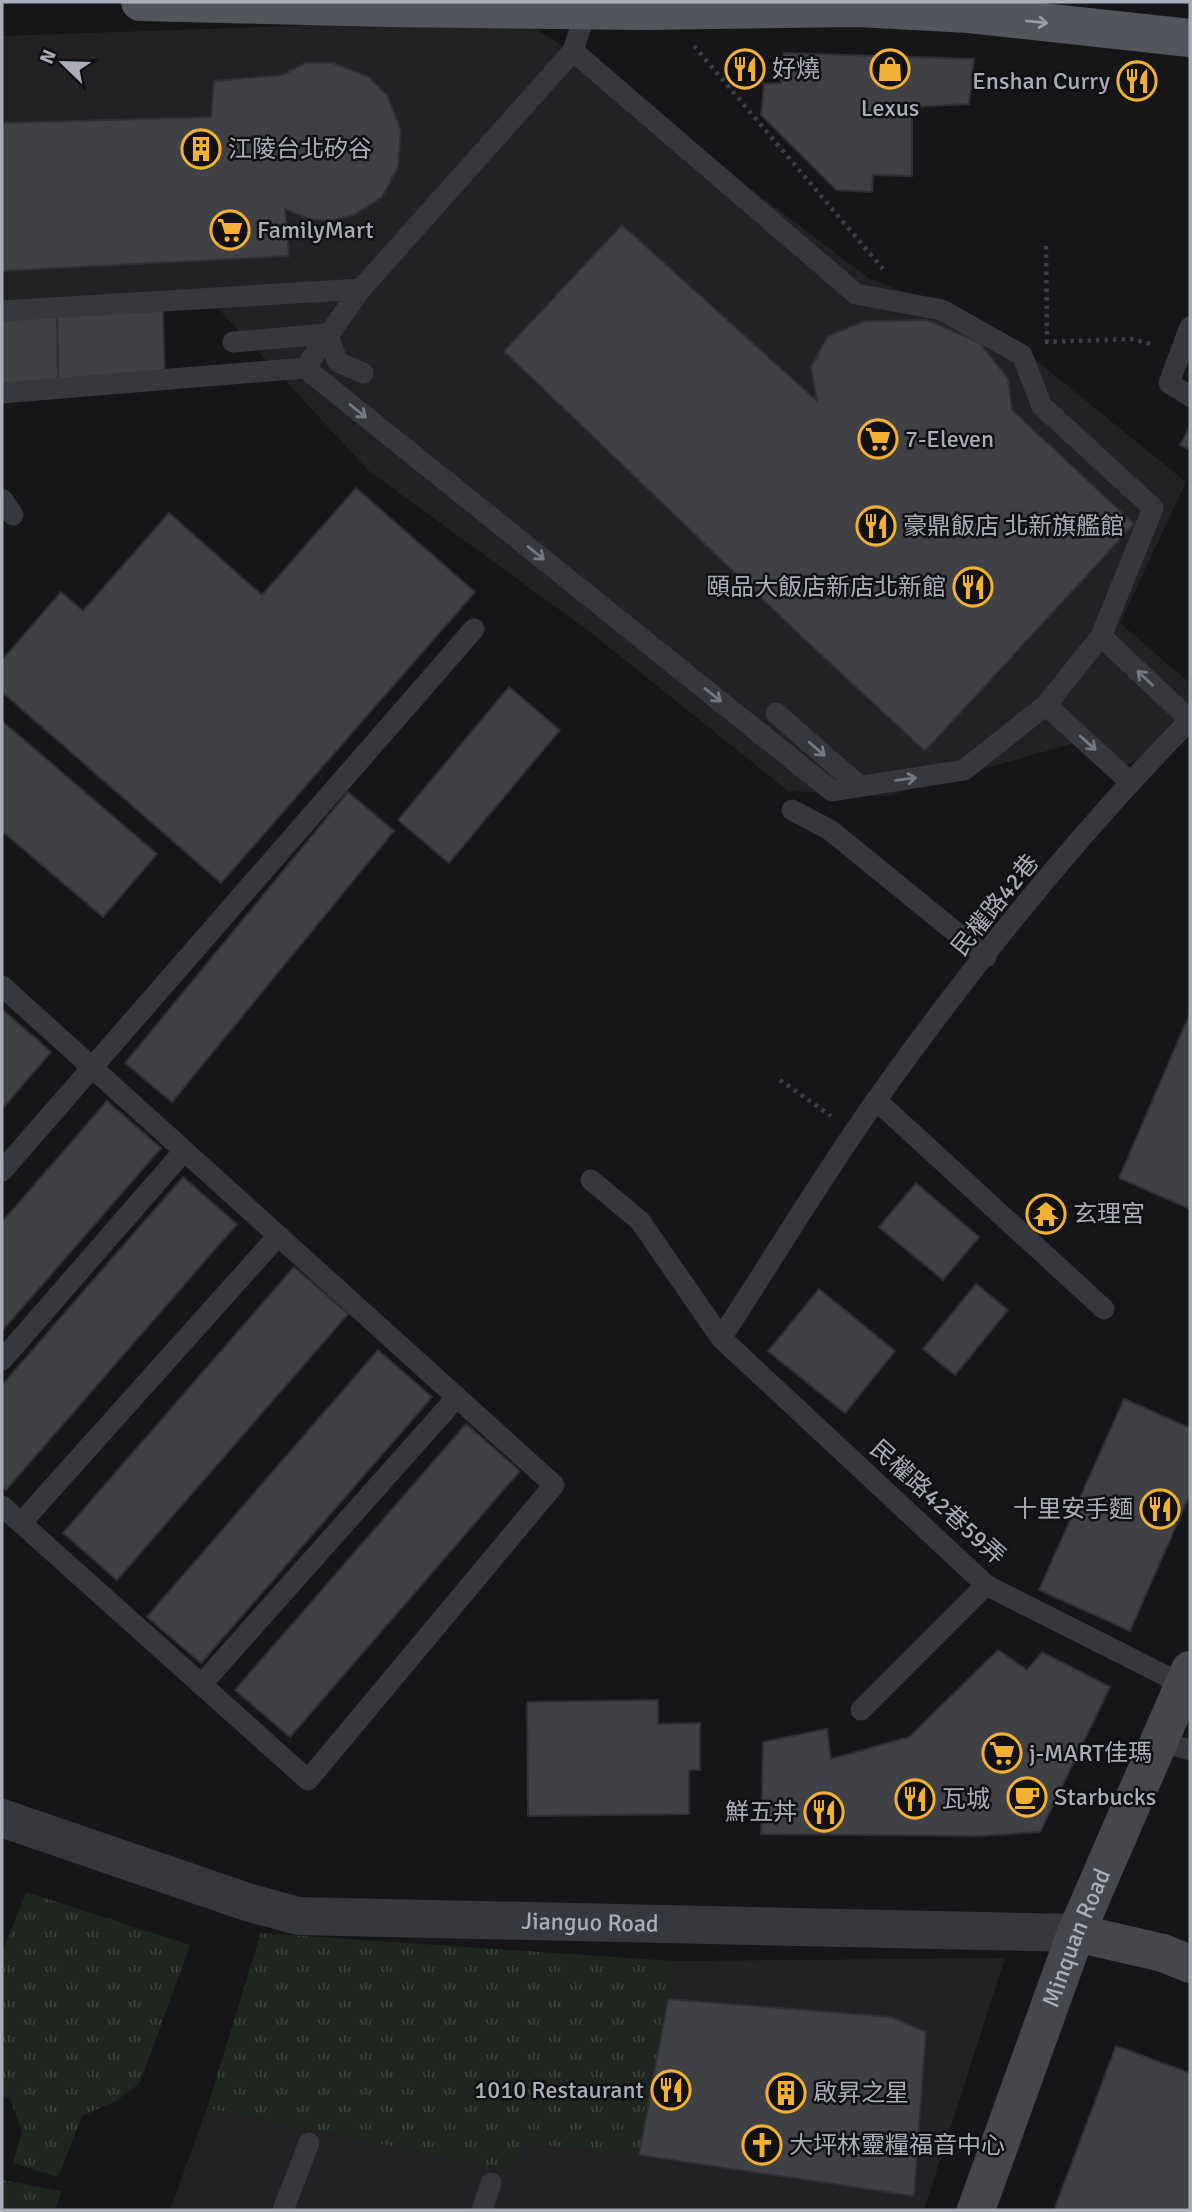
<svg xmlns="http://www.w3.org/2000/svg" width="1192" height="2212" font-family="Signika,'Noto Sans TC',sans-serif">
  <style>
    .built { fill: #222225 }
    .grass { fill: url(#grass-tufts) }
    .building { fill: #404145; stroke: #303034; stroke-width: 2 }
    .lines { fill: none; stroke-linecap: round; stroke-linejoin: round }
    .path { stroke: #3d3f44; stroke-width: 4.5; stroke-dasharray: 3.5 5; stroke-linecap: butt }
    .lane { stroke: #37383d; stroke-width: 21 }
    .street { stroke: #37383d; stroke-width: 38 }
    .secondary { stroke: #45474d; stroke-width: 38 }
    .primary { stroke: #53555c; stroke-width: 38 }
    .primary-bridge { stroke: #53555c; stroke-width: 38 }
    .oneway { stroke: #979ba6 }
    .oneway2 { stroke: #757881 }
    .labels { text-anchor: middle; stroke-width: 5; stroke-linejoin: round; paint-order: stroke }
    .poi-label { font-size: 24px; fill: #a8adb8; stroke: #111113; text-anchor: start }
    .street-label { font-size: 24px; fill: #a8adb8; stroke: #111113 }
  </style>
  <defs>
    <pattern id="grass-tufts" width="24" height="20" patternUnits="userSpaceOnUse" patternTransform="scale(1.75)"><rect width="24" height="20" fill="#1e261f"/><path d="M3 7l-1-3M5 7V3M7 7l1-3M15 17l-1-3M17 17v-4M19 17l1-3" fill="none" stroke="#3c433d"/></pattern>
  </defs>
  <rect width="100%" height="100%" fill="#161618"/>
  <g class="built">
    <polygon points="518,18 561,45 870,279 967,316 1042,365 1186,482 1120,623 1190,683 1190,734 1110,773 1075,743 887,796 788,791 590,632 369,471 216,306 2,324 2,36"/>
    <polygon points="1005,1958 924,2210 170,2210 207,2108 514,2171 524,2142 638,2155 673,1961"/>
  </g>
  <g class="grass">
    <polygon points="26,1892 190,1945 140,2083 116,2101 82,2116 58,2177 13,2163 22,2131 10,2099 2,2095 2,1953"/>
    <polygon points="261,1933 673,1961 639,2155 524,2143 514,2171 207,2108"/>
    <polygon points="2,2180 62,2191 55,2210 2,2210"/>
  </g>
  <g class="building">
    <polygon points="784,53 974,59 969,104 912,107 912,176 873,175 872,192 836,190 761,115 764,84 781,83"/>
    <polygon points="305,63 333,63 369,77 387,95 401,130 398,167 382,197 354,215 330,221 309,219 285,209 289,256 2,271 2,123 211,117 214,81 283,75"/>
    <polygon points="622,225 817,401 811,367 828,336 865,321 927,320 980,343 1008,379 1012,410 1134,524 925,751 803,638 504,351"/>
    <polygon points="163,310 165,379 58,382 57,313"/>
    <polygon points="57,313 58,382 2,384 2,315"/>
    <polygon points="1190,426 1190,450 1180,445"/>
    <polygon points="356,488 475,592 221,883 2,692 2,660 61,592 83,611 169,513 262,595"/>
    <polygon points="509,687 560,730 449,863 398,820"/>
    <polygon points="2,721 157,854 103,917 2,831"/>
    <polygon points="348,792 394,831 172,1102 125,1063"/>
    <polygon points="2,1009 51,1052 2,1109"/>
    <polygon points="1190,1013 1190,1209 1119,1178"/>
    <polygon points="107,1101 161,1148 2,1331 2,1222"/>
    <polygon points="183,1177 237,1224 6,1490 2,1487 2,1385"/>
    <polygon points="916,1183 979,1237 943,1280 879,1227"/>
    <polygon points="294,1267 348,1314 117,1580 63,1533"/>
    <polygon points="976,1284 1008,1310 955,1375 923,1349"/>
    <polygon points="819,1289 895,1351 845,1413 768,1351"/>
    <polygon points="378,1350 432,1397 201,1663 147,1617"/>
    <polygon points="1124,1399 1190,1428 1190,1494 1130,1631 1039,1590"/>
    <polygon points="466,1424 520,1471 290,1737 235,1690"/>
    <polygon points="998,1650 1027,1670 1042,1652 1110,1687 1040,1832 979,1836 761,1834 763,1742 827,1729 831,1759 909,1737"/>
    <polygon points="658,1700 658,1724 700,1723 700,1770 689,1770 689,1814 528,1816 527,1702"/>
    <polygon points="668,1999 891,2017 926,2032 914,2196 639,2155"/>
    <polygon points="1116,2046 1190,2073 1190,2210 1054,2210"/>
  </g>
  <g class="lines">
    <g class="path">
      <polyline points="694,46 883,269"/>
      <polyline points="1046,246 1047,342"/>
      <polyline points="1045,342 1131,339 1155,345"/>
      <polyline points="780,1080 831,1116"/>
    </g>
    <g class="lane">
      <polyline points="2,311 361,289"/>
      <polyline points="1190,327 1169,383 1190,396"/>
      <polyline points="233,342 327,334 338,362 363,373"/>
      <polyline points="305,368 832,791 964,770 1046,705 1101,636 1153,508 1042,406 1022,355 942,310 856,294 573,51"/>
      <polyline points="2,393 305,368 361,289 573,51 587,8"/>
      <polyline points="2,499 13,515"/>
      <polyline points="1046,705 1130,782"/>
      <polyline points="776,713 858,785"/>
      <polyline points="792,810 830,830 986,957"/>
      <polyline points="2,986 554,1485 308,1780 2,1506"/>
      <polyline points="876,1100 1104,1309"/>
      <polyline points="2,1171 474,629"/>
      <polyline points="591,1180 640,1221 721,1338 986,1585 1184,1685"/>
      <path d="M721,1338c52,-79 101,-162 156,-239 94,-132 200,-264 313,-379l-89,-84"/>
      <polyline points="2,1360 184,1151"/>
      <polyline points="21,1523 278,1236"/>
      <polyline points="201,1685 457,1397"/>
      <polyline points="861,1710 986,1585"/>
      <polyline points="1159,1741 1190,1750"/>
      <polyline points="283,2210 309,2143"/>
      <polyline points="482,2210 491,2183"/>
    </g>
    <path class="street" id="s1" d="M2,1818l245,84 51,14 778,17"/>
    <g class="secondary">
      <polyline points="1076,1933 1163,1953 1190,1964"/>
      <path id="s2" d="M976,2210l100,-277 114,-263"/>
    </g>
    <polyline class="primary" points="391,8 645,11 858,8 969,14 1190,38"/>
    <polyline class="primary-bridge" points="140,2 391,8"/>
  </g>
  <defs><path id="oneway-shaft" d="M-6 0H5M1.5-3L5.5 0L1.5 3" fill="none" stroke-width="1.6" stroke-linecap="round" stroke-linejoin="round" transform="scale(1.75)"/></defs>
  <use class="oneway" href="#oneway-shaft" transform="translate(1037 22) rotate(6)"/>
  <g class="oneway2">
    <use href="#oneway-shaft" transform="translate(358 411) rotate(39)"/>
    <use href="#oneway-shaft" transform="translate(536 553) rotate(39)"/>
    <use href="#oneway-shaft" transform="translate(1145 678) rotate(-137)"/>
    <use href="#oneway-shaft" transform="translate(713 695) rotate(39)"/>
    <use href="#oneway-shaft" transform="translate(1088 743) rotate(42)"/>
    <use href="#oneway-shaft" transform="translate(817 749) rotate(41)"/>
    <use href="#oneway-shaft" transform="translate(906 779) rotate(-8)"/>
  </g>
  <defs>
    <g id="restaurant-ring" transform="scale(2.0125)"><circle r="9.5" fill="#111113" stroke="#f2b134" stroke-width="1.5"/><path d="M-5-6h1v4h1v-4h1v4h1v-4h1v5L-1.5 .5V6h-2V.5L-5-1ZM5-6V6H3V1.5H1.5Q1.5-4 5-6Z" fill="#f2b134"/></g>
    <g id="shop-ring" transform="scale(2.0125)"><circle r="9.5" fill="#111113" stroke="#f2b134" stroke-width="1.5"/><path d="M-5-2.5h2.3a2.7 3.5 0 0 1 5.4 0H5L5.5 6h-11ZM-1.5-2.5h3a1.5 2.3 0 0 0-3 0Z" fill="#f2b134"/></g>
    <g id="building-ring" transform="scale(2.0125)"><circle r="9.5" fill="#111113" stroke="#f2b134" stroke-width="1.5"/><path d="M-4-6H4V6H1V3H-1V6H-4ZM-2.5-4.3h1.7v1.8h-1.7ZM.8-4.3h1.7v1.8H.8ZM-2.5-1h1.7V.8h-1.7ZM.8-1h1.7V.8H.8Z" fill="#f2b134"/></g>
    <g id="supermarket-ring" transform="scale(2.0125)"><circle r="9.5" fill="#111113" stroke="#f2b134" stroke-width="1.5"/><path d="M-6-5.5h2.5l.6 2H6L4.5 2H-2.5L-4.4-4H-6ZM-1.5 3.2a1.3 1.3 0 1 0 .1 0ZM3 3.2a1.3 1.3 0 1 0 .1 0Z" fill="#f2b134"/></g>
    <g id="temple-ring" transform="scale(2.0125)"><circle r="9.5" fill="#111113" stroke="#f2b134" stroke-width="1.5"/><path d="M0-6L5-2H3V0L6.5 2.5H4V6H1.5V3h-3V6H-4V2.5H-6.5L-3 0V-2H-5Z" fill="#f2b134"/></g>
    <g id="cafe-ring" transform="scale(2.0125)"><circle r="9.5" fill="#111113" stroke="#f2b134" stroke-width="1.5"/><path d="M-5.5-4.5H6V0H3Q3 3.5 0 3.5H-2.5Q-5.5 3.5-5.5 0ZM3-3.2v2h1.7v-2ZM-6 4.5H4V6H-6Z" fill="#f2b134"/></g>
    <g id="church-ring" transform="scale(2.0125)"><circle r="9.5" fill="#111113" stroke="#f2b134" stroke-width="1.5"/><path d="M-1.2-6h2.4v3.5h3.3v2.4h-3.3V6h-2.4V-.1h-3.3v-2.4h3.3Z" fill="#f2b134"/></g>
  </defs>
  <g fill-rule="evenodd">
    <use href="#restaurant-ring" x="745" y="69"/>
    <use href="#shop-ring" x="890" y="69"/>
    <use href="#restaurant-ring" x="1137" y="81"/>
    <use href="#building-ring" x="201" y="149"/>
    <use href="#supermarket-ring" x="230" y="230"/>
    <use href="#supermarket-ring" x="878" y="439"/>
    <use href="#restaurant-ring" x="876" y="526"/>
    <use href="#restaurant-ring" x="973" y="587"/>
    <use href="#temple-ring" x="1046" y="1214"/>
    <use href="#restaurant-ring" x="1160" y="1509"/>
    <use href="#supermarket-ring" x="1002" y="1753"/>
    <use href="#cafe-ring" x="1027" y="1797"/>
    <use href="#restaurant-ring" x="915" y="1799"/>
    <use href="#restaurant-ring" x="824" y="1812"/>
    <use href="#restaurant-ring" x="671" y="2090"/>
    <use href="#building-ring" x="786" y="2093"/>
    <use href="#church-ring" x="762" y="2145"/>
  </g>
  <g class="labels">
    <g class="poi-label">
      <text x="772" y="77">好燒</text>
      <text x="1110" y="89" text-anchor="end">Enshan Curry</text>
      <text x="890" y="116" text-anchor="middle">Lexus</text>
      <text x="228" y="157">江陵台北矽谷</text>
      <text x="257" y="238">FamilyMart</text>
      <text x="905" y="447">7-Eleven</text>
      <text x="903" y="534">豪鼎飯店 北新旗艦館</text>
      <text x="946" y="595" text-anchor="end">頤品大飯店新店北新館</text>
      <text x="1073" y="1222">玄理宮</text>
      <text x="1133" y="1517" text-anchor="end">十里安手麵</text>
      <text x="1029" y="1761">j-MART佳瑪</text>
      <text x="1054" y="1805">Starbucks</text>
      <text x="942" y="1807">瓦城</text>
      <text x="797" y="1820" text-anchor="end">鮮五丼</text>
      <text x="644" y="2098" text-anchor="end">1010 Restaurant</text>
      <text x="813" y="2101">啟昇之星</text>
      <text x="789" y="2153">大坪林靈糧福音中心</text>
    </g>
    <g class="street-label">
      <text transform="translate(995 905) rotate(-51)" y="8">民權路42巷</text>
      <text transform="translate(938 1502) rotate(42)" y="8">民權路42巷59弄</text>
      <text dy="8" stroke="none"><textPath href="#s1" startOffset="604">Jianguo Road</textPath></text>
      <text dy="8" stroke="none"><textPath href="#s2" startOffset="290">Minquan Road</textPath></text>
    </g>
  </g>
  <rect width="1192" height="2212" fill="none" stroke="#a8adb8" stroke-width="7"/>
  <g transform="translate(63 63) rotate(293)" stroke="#111113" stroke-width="5" paint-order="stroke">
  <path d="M0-5L12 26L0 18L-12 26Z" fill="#a8adb8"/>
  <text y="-10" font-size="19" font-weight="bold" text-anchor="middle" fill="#a8adb8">N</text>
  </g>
</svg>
